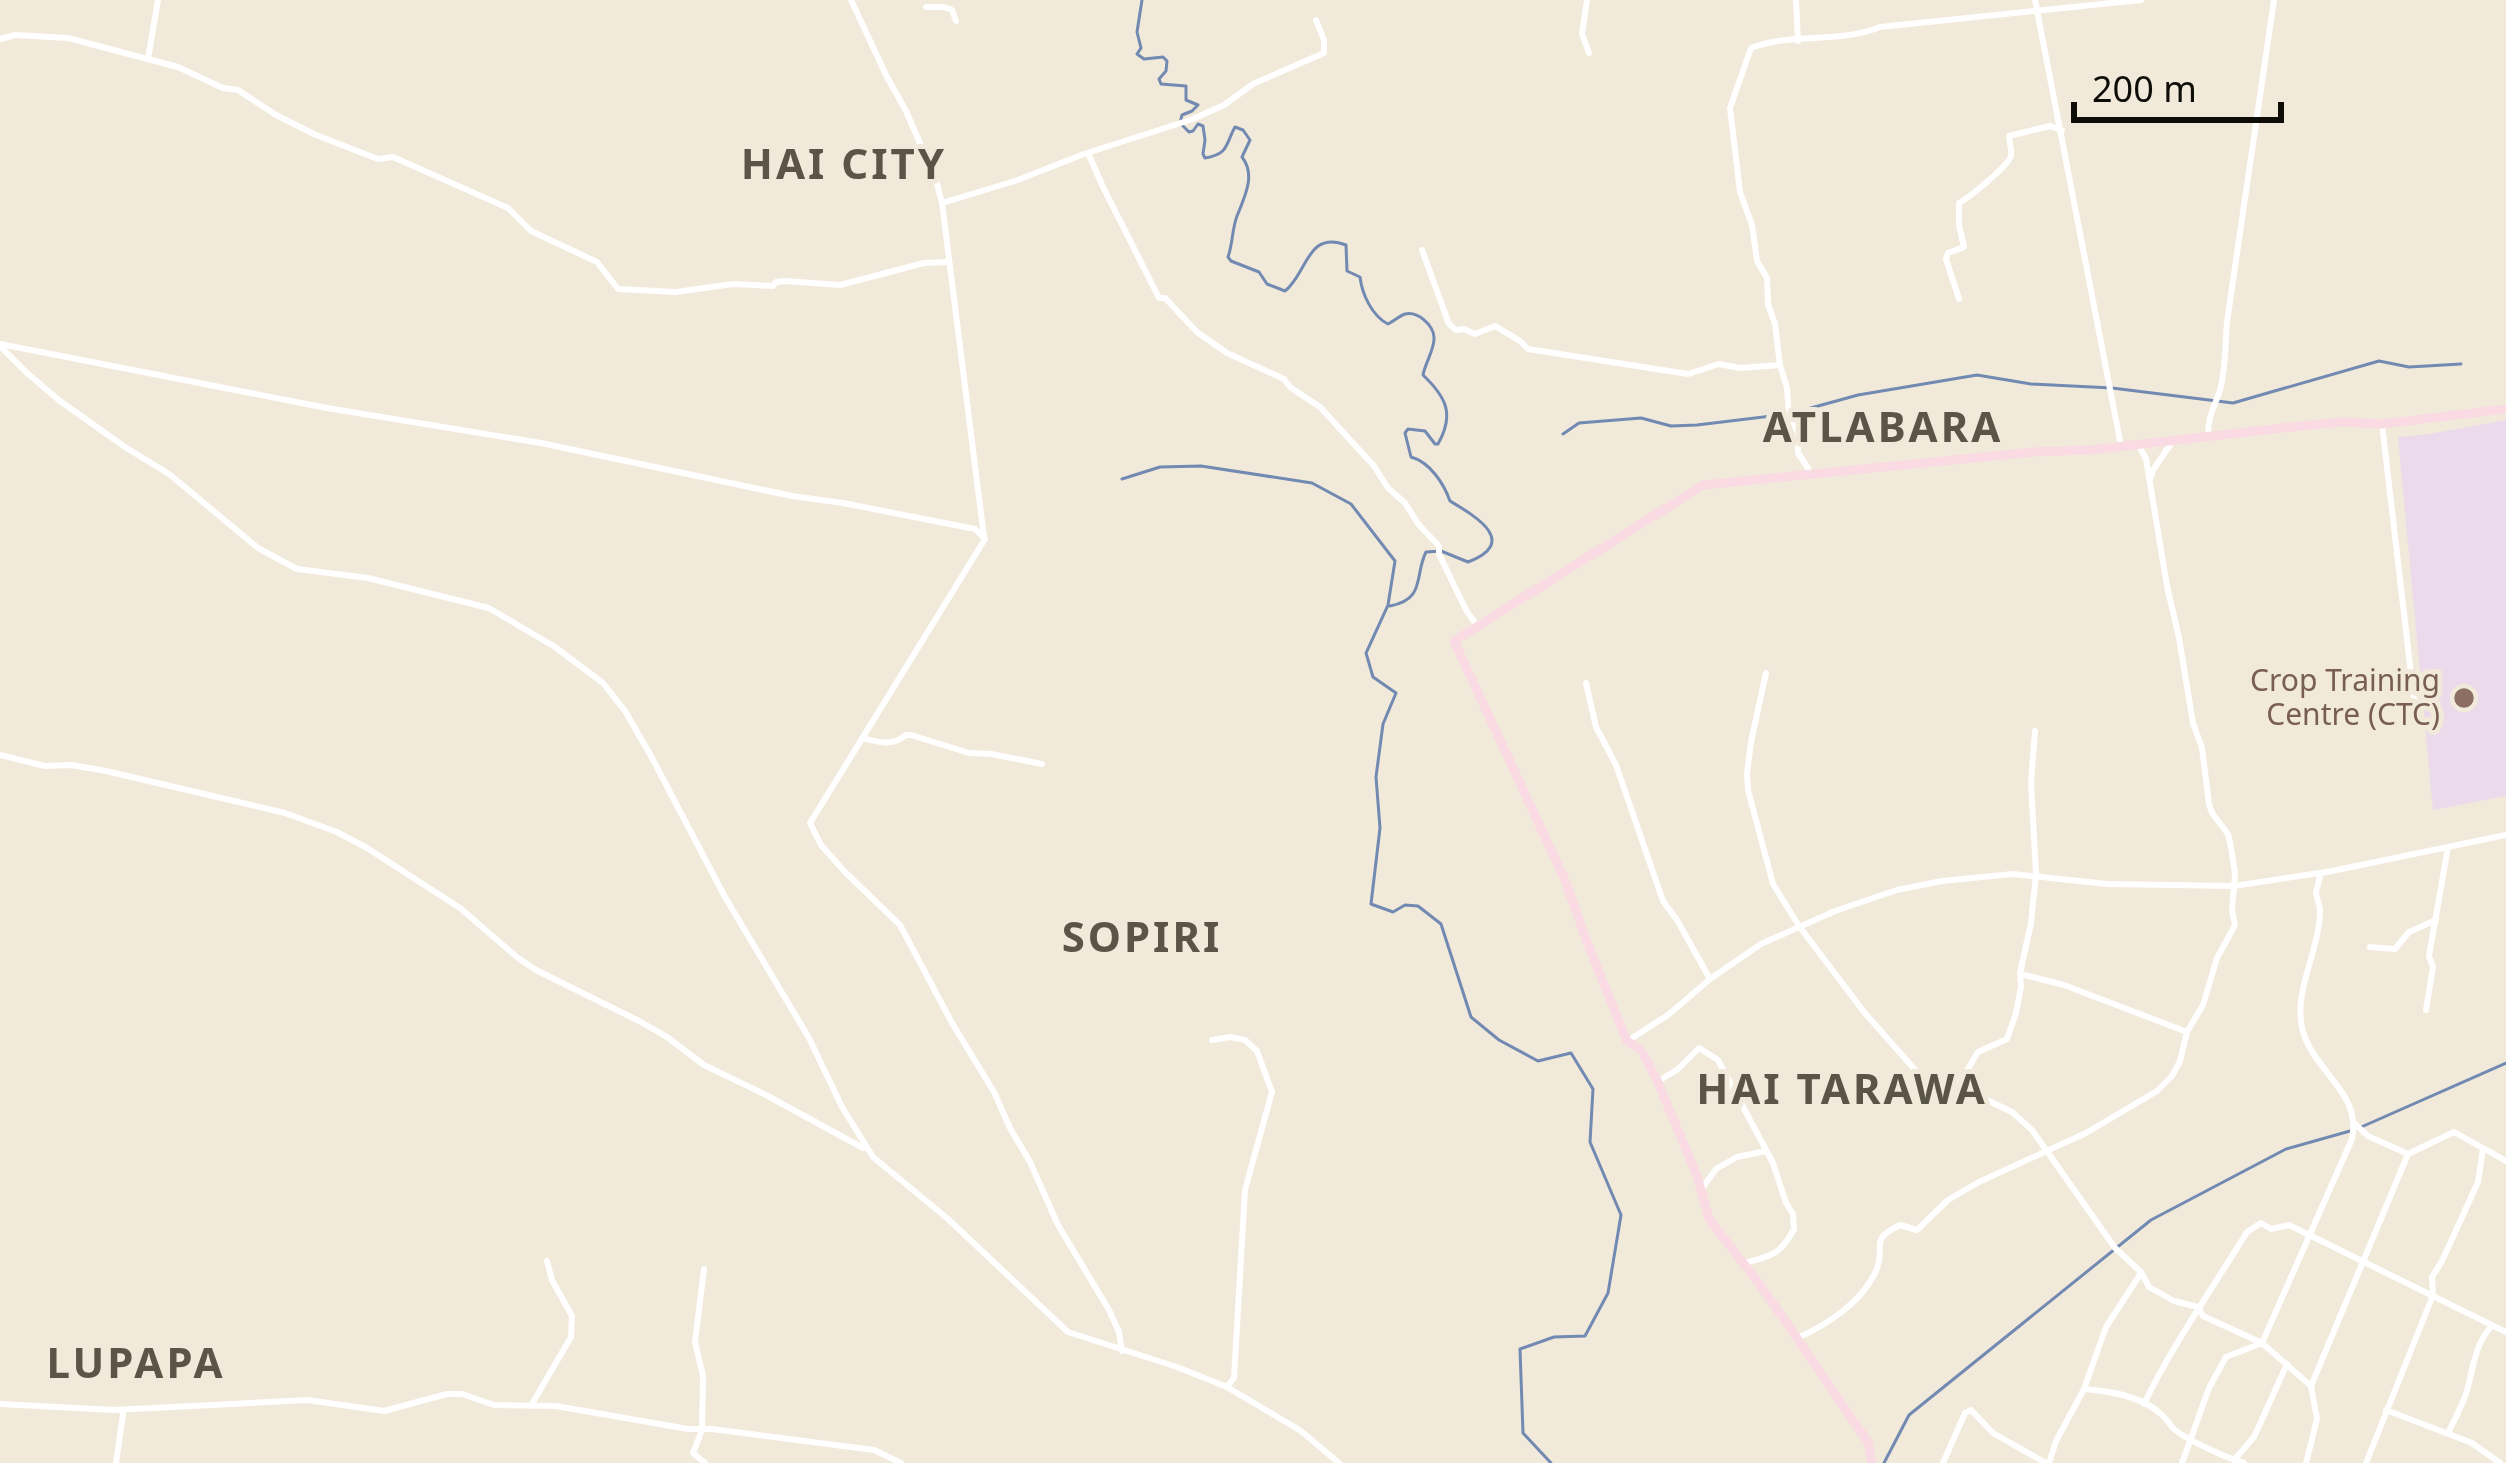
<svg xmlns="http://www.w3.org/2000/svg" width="2506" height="1463" font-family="'Noto Sans',sans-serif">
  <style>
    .education { fill: #ebdaec }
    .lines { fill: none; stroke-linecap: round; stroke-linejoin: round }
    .stream { stroke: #7289b2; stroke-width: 3 }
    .street { stroke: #fff; stroke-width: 6 }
    .secondary { stroke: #fadae3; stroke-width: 9 }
    .education-dot { fill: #8d6e63; stroke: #f1eada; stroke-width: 4.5 }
    .labels { text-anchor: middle; stroke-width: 10; stroke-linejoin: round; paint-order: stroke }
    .education-label { font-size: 30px; fill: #785e54; stroke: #f1eada; text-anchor: end }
    .district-label { font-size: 42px; font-weight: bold; letter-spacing: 3px; fill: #5b5547; stroke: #f1eada }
  </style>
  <rect width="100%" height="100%" fill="#f1eada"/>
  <polygon class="education" points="2506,420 2506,796 2433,810 2398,437 2430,434"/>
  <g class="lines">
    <g class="stream">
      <path d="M1142,0l-5,32 4,16 -4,6 7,5 19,-2 4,4 -1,10 -7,8 2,5 25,2v14l12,5 -6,6 -10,4 -2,8 9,9 4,-1 5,-7 5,2 2,14 -2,14 2,4c24,-4 20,-13 30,-31l8,3 7,10 -8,17c14,18 3,39 -5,59 -5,13 -4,27 -9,41l3,4 28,11 8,12 18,7c22,-17 22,-61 61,-46l1,26 13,6c2,17 12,39 28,47 6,-3 11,-8 17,-10 13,-3 28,11 29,23 1,12 -9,26 -11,38 23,22 32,39 15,69h-3l-10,-13 -17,-2 -3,4 6,24c19,5 33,27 39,44 25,15 70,41 18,61l-27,-11 -15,1c-12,24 0,47 -36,54"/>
      <polyline points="1563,434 1579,423 1641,418 1671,426 1697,425 1789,414 1858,395 1977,375 2031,384 2112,388 2233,403 2379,361 2409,367 2461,364"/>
      <polyline points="1122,479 1160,467 1201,466 1312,483 1351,504 1395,561 1388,605 1366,653 1373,677 1396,693 1383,724 1376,777 1380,828 1371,904 1393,912 1405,905 1418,906 1441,924 1471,1017 1499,1040 1538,1061 1571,1053 1593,1089 1590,1142 1621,1215 1608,1293 1585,1336 1554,1337 1520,1349 1523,1433 1551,1463"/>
      <polyline points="2359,1128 2506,1063"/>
      <polyline points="1884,1463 1909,1415 2151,1220 2286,1149 2350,1131"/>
    </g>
    <g class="street">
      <polyline points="851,0 887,77 906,111 936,180 942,203 984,537"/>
      <polyline points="1587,0 1582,34 1589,53"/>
      <polyline points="1796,0 1798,41"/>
      <polyline points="2035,0 2121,446"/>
      <polyline points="926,7 944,7 952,10 956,21"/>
      <polyline points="0,39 15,35 68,38 178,67 223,88 238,90 276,115 316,135 378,159 393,157 508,208 531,231 597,262 618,289 676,292 733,284 773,286 776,282 784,281 840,285 924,263 948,262"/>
      <polyline points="148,59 158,0"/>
      <polyline points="1088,153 1103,187 1159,298 1165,298 1197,332 1227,353 1284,379 1291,388 1320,407 1374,466 1388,488 1405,503 1419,525 1439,546 1439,554 1466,610 1478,627"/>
      <polyline points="942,203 1015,181 1084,154 1193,119 1224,105 1253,84 1324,53 1324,40 1316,20"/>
      <polyline points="1422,250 1449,324 1456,330 1464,329 1475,334 1495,326 1520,341 1528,349 1688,374 1719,364 1740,368 1780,365 1787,388 1789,414 1798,433 1798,453 1808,468 1808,474"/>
      <path d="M1959,299l-13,-40 2,-6 16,-6 -5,-22v-22c11,-6 49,-37 52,-47 1,-3 -2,-18 -2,-20l41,-10 12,4"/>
      <polyline points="0,344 327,408 541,443 792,496 843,503 975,529 985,539 810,823 821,845 844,871 900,925 952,1023 994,1092 1010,1128 1030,1162 1058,1225 1109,1310 1119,1332 1122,1351"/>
      <polyline points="0,346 27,373 60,401 125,447 169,474 258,548 297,569 368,578 489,608 555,647 603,683 625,711 651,756 725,897 809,1038 842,1107 873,1157 948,1219 1068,1332 1177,1367 1227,1387 1301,1431 1339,1463"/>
      <path d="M1780,365l-5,-41 -7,-20 -1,-26 -10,-17 -5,-36 -12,-33 -10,-84 21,-60c41,-16 87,-4 129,-21l261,-27"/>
      <polyline points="2382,424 2416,717"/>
      <path d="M2209,437c-3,-18 6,-31 11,-47 6,-22 5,-45 7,-68l47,-322"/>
      <polyline points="2151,477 2153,470 2172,442"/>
      <polyline points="1766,673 1751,742 1747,774 1748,790 1773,884 1799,926 1864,1012 1924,1080 1968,1091 2012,1112 2032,1130 2115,1248 2141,1272 2149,1287 2174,1301 2198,1307 2203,1316 2262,1343 2311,1386"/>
      <polyline points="1586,683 1596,727 1616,765 1663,901 1677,920 1710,979"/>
      <path d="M862,738c18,4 29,9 44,-3h5l58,18 22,1 51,10"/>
      <polyline points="0,755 45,766 71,765 106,771 285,813 337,832 367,848 460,908 518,958 536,970 639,1021 667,1037 704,1065 766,1095 863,1148"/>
      <polyline points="2370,947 2395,949 2409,932 2436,920"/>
      <polyline points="2021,974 2064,985 2187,1032"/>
      <polyline points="2426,1010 2433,967 2429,956 2448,847"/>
      <polyline points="1212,1040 1230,1037 1245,1040 1257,1051 1272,1092 1245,1190 1234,1378 1227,1387"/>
      <polyline points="1629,1040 1668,1015 1710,979 1761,944 1835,911 1897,890 1942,881 2013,874 2107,884 2234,886 2332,871 2506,835"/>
      <path d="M1657,1082l21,-13 21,-21 19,12 55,103 13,40 7,11 1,15c-14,27 -24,27 -50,34"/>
      <polyline points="1956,1089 1978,1052 2007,1039 2016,1013 2021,987 2020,973 2031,923 2036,874 2031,783 2035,731"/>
      <polyline points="2355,1124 2368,1136 2408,1154"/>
      <polyline points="1701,1190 1716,1169 1737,1157 1766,1151"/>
      <polyline points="704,1269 695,1342 703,1376 702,1430 693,1453 705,1463"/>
      <path d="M1797,1338c30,-13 65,-36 79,-67 11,-26 -9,-30 24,-46l17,5 31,-30 31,-18 107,-49 71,-42 15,-15 8,-15 7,-29 16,-27 14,-47 18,-33 -3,-15 3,-36 -4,-27 -3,-13 -16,-21 -3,-9 -7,-56 -9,-25 -14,-85 -12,-52 -21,-127 -7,-13"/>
      <path d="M2084,1389c26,2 59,7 79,27 5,4 7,10 12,14 14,11 52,28 69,33"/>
      <polyline points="0,1404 114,1410 307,1400 384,1411 447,1394 462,1394 494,1405 556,1406 688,1429 712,1429 874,1450 901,1463"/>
      <polyline points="532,1404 571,1337 572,1316 552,1280 547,1261"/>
      <path d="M2144,1404c29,-60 68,-115 103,-172l14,-9 10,6 18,-4 217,107"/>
      <polyline points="2386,1410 2472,1443 2500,1463"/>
      <path d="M2448,1433c6,-12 13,-25 18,-39 7,-23 8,-49 25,-67"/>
      <polyline points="2234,1460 2254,1437 2287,1364"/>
      <polyline points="116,1463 123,1414 121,1410"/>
      <polyline points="1943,1463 1965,1413 1971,1410 1993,1433 2046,1463"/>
      <polyline points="2049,1463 2056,1441 2084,1389 2106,1327 2141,1273"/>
      <path d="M2182,1463l27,-75 17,-31 36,-14 90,-204c9,-44 -31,-63 -46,-99 -15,-34 4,-70 10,-101 2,-8 4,-21 4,-28 0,-7 -4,-13 -4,-19 1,-6 4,-12 4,-18"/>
      <polyline points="2306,1463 2317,1419 2311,1386 2408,1154 2454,1132 2506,1161"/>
      <polyline points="2366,1463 2433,1295 2432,1277 2442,1261 2478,1182 2483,1149"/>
    </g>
    <polyline class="secondary" points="1872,1463 1868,1442 1761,1286 1709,1219 1697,1176 1657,1080 1641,1050 1627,1041 1590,950 1565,880 1454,641 1703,485 2033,452 2090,450 2300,426 2342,422 2382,424 2506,409"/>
  </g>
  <circle class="education-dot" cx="2464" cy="698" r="12"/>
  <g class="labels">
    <g class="education-label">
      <text x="2440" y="691">Crop Training<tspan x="2440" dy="34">Centre (CTC)</tspan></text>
    </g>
    <g class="district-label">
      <text x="844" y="179">HAI CITY</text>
      <text x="1883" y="442">ATLABARA</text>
      <text x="1142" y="952">SOPIRI</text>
      <text x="1842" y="1104">HAI TARAWA</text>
      <text x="136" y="1378">LUPAPA</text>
    </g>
  </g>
  <path d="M2074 102v18h207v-18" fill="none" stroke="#0f0d08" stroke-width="6"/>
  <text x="2092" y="102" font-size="36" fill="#0f0d08" stroke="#f1eada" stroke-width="9" paint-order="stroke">200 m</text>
</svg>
